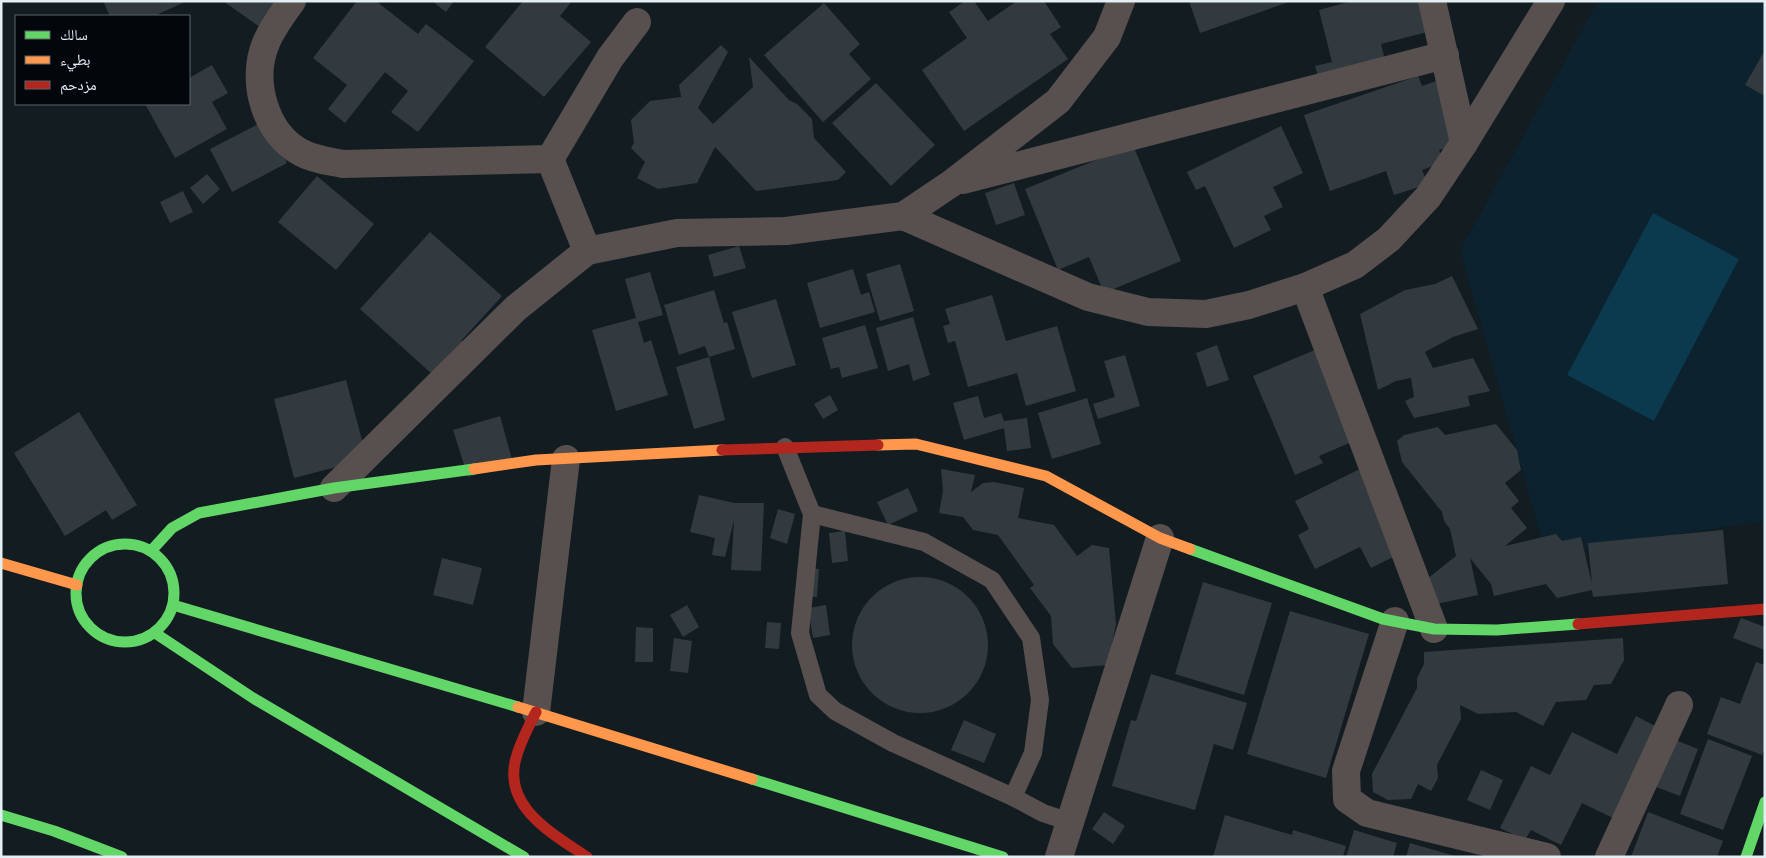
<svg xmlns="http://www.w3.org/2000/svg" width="1766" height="858" font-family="'Titillium Web','Noto Naskh Arabic',sans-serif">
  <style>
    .built { fill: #0c222e }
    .green { fill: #0b394d }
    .building { fill: #333a3f }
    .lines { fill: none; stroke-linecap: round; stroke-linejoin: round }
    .lane { stroke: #57504f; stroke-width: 18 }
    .street { stroke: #57504f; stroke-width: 28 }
    .fast { stroke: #63d668; stroke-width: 11 }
    .slow { stroke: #ff974d; stroke-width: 11 }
    .jam { stroke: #b3261e; stroke-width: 11 }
  </style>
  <rect width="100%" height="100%" fill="#131c21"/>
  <polygon class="built" points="1598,1 1765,1 1765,521 1546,554 1460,250"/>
  <polygon class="green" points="1653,213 1739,259 1654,421 1567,375"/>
  <g class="building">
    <polygon points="103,1 187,1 154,16 110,16"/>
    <polygon points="223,1 299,1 274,37"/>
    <polygon points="357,1 376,1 418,34 426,24 474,61 418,132 391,112 408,91 385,72 345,123 328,109 347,85 313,58"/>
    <polygon points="432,1 454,1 446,12"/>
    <polygon points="523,1 572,1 560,16 591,42 544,97 485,47"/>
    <polygon points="965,1 974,1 988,21 1017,1 1044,1 1061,27 1050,34 1068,59 964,131 922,70 967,38 949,12"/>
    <polygon points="1189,1 1289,1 1289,2 1200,33"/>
    <polygon points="1352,1 1419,1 1427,32 1381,44 1385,60 1319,79 1315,66 1332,62 1319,10"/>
    <polygon points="824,3 860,44 849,54 871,79 823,122 764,55"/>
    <polygon points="721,45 728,52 698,108 713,124 753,87 749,57 789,100 797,104 812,119 814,138 846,172 838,180 756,191 715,147 697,183 658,189 637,178 645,162 631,148 634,143 631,120 650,101 681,97 679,85"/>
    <polygon points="1765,50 1765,96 1745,85"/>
    <polygon points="212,65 228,93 212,102 227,129 175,158 145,104 189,104 189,78"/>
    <polygon points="1418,76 1422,86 1450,76 1472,140 1439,150 1444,162 1422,170 1428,184 1394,195 1386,171 1330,191 1304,115"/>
    <polygon points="876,83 935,145 891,186 832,123"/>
    <polygon points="266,120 287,163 232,192 210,149"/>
    <polygon points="1281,126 1303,173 1273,187 1283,207 1264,216 1271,230 1234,248 1205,186 1196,190 1187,172"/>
    <polygon points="1133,145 1181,261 1104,293 1089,257 1058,270 1025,189"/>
    <polygon points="207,174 220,189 203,204 190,188"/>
    <polygon points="317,176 374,224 336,270 278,222"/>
    <polygon points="1014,183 1025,215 996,225 985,193"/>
    <polygon points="183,191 193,212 170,223 160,202"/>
    <polygon points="430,232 502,296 461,341 471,351 442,383 360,309"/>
    <polygon points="739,246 746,268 714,277 708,255"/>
    <polygon points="900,264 914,311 880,321 866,274"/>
    <polygon points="853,269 861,295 869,292 875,312 820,328 807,283"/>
    <polygon points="650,272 663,315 638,322 644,343 651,340 668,395 616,411 592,330 636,318 625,279"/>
    <polygon points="1452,276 1478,329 1453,337 1425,352 1433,368 1473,358 1490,391 1468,396 1470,406 1414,418 1405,401 1414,397 1411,378 1396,381 1378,390 1360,314 1405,290 1435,284"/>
    <polygon points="714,290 724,323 727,322 735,349 709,357 705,346 679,355 664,305"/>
    <polygon points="992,295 1006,341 1057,326 1076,391 1026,406 1017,373 968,387 955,341 948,343 943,326 950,324 945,309"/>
    <polygon points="776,299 796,365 752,378 732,312"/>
    <polygon points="913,317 930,375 913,381 909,364 888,371 876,328"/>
    <polygon points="865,325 878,368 842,378 839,367 831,369 822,338"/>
    <polygon points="1217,345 1229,380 1207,387 1196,353"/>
    <polygon points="1322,347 1361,438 1319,456 1323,463 1295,475 1253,376"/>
    <polygon points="1125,355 1140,406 1098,419 1093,404 1115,397 1104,361"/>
    <polygon points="709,357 725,420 694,429 676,367"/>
    <polygon points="346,380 367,459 294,478 274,399"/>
    <polygon points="830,395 838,410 823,419 814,404"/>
    <polygon points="978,396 984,418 1001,413 1004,421 1027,418 1031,448 1007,451 1004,428 964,440 953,403"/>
    <polygon points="1087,398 1101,444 1052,459 1038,413"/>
    <polygon points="79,412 137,505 112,520 106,510 65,536 14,453"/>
    <polygon points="500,416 513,463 468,477 453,430"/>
    <polygon points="1496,424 1517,450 1521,470 1505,483 1519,501 1511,508 1527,528 1505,546 1556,534 1562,541 1581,537 1592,584 1588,543 1723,530 1728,584 1593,597 1592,590 1557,598 1546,584 1494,596 1491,584 1470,558 1478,595 1432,605 1427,579 1456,556 1450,529 1444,521 1442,512 1402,462 1397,441 1404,435 1438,427 1445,435"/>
    <polygon points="1372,463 1403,552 1371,568 1360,547 1315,569 1298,535 1309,529 1295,501"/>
    <polygon points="941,469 975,475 971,492 983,483 994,482 1024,488 1018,518 1054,525 1077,556 1092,545 1109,548 1116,624 1108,665 1072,668 1053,644 1051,616 1030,588 1034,585 998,535 973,530 963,517 939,513 943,491"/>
    <polygon points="908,488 918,511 888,525 877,502"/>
    <polygon points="699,495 734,503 764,503 761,571 731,570 734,520 725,557 712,555 715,538 690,532"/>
    <polygon points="778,509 795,514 787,544 770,538"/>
    <polygon points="845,531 848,561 832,563 829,533"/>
    <polygon points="442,558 482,568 473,605 433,595"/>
    <polygon points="805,568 819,569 817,597 802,596"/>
    <circle cx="920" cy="645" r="68"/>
    <polygon points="1203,582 1272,603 1244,695 1175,674"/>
    <polygon points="687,605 699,627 683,637 670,615"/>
    <polygon points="826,605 830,635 813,638 808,608"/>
    <polygon points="1290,611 1369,634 1326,778 1247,754"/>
    <polygon points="1741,618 1765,627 1765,650 1733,638"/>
    <polygon points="767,622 781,623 779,649 765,648"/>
    <polygon points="636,627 653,628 653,662 635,662"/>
    <polygon points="674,638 692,641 688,673 670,671"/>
    <polygon points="1623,638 1624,660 1611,684 1594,685 1586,700 1556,702 1543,726 1516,712 1478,714 1460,705 1461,719 1437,765 1438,778 1431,791 1418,784 1411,799 1388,800 1373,792 1372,774 1417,688 1417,678 1424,664 1424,652"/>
    <polygon points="1756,662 1765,665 1765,747 1762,755 1707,734 1721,697 1740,704"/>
    <polygon points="1151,674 1247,703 1233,750 1214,744 1195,810 1112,786 1131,720 1136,721"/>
    <polygon points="1636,716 1659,728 1613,818 1582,803 1561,845 1531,830 1525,840 1500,828 1531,766 1550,775 1572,732 1617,754"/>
    <polygon points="964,720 996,734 984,763 951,750"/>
    <polygon points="1673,739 1698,749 1680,796 1656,787"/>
    <polygon points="1708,739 1752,756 1723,830 1680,814"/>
    <polygon points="1481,770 1503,780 1490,810 1467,800"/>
    <polygon points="1104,812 1125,826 1113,844 1092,829"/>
    <polygon points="1648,812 1723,841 1717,857 1631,857"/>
    <polygon points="1225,815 1292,835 1293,830 1346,846 1343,857 1213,857"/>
    <polygon points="1354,830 1397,843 1393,857 1346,857"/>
    <polygon points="1410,843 1455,856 1455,857 1406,857"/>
  </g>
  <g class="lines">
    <g class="lane">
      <polyline points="785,447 812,514 800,633 818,695 835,711 893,743 1013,797 1043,813 1070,822"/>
      <polyline points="812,514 924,542 992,580 1031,638 1040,700 1033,753 1013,797"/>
    </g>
    <g class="street">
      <path d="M292,1c-10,14 -20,27 -26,42 -16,38 -1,91 36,110 13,7 27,8 41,11l207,-5 37,92"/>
      <polyline points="1432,1 1464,143"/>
      <polyline points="550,159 610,58 637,22"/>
      <polyline points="963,180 1445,55"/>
      <polyline points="903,216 1088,297 1148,312 1206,314 1249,305 1305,287 1355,265 1389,239 1428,197 1464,143 1551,1"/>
      <polyline points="1305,287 1434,629"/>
      <polyline points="334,488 516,308 587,251 677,233 786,231 903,216 952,183 1058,101 1107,37 1121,1"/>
      <polyline points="1395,621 1346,771 1347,799 1367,813 1547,857"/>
      <polyline points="536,712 566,459"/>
      <polyline points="1059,857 1160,538"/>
      <polyline points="1609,857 1679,705"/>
    </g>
    <g class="fast">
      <circle cx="125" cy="593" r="49"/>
      <polyline points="1190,549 1383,619 1434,629 1497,630 1578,624"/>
      <polyline points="151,551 172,528 199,513 334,488 474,469"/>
      <polyline points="173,605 518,707"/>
      <polyline points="155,633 253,698 524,857"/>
      <polyline points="752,779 1003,857"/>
      <polyline points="1,815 54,831 122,857"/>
      <polyline points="1746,857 1765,802"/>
    </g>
    <g class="slow">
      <polyline points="878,445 916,444 1046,476 1160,538 1190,549"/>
      <polyline points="474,469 536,460 722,450"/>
      <polyline points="1,563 77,585"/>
      <polyline points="518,707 752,779"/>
    </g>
    <g class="jam">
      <polyline points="722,450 878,445"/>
      <polyline points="1578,624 1765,609"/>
      <path d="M536,712c-8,16 -17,32 -21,50 -10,47 40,73 72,95"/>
    </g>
  </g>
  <rect width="1766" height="858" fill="none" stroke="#e4eff5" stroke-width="5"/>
  <rect x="15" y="15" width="175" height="90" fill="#03070b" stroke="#5d6469"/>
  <rect x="25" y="31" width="25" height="8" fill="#63d668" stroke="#5d6469"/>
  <text x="60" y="40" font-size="15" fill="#e4eff5">سالك</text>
  <rect x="25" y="56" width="25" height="8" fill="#ff974d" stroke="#5d6469"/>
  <text x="60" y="65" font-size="15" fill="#e4eff5">بطيء</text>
  <rect x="25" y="81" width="25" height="8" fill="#b3261e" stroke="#5d6469"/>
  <text x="60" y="90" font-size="15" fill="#e4eff5">مزدحم</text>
</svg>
